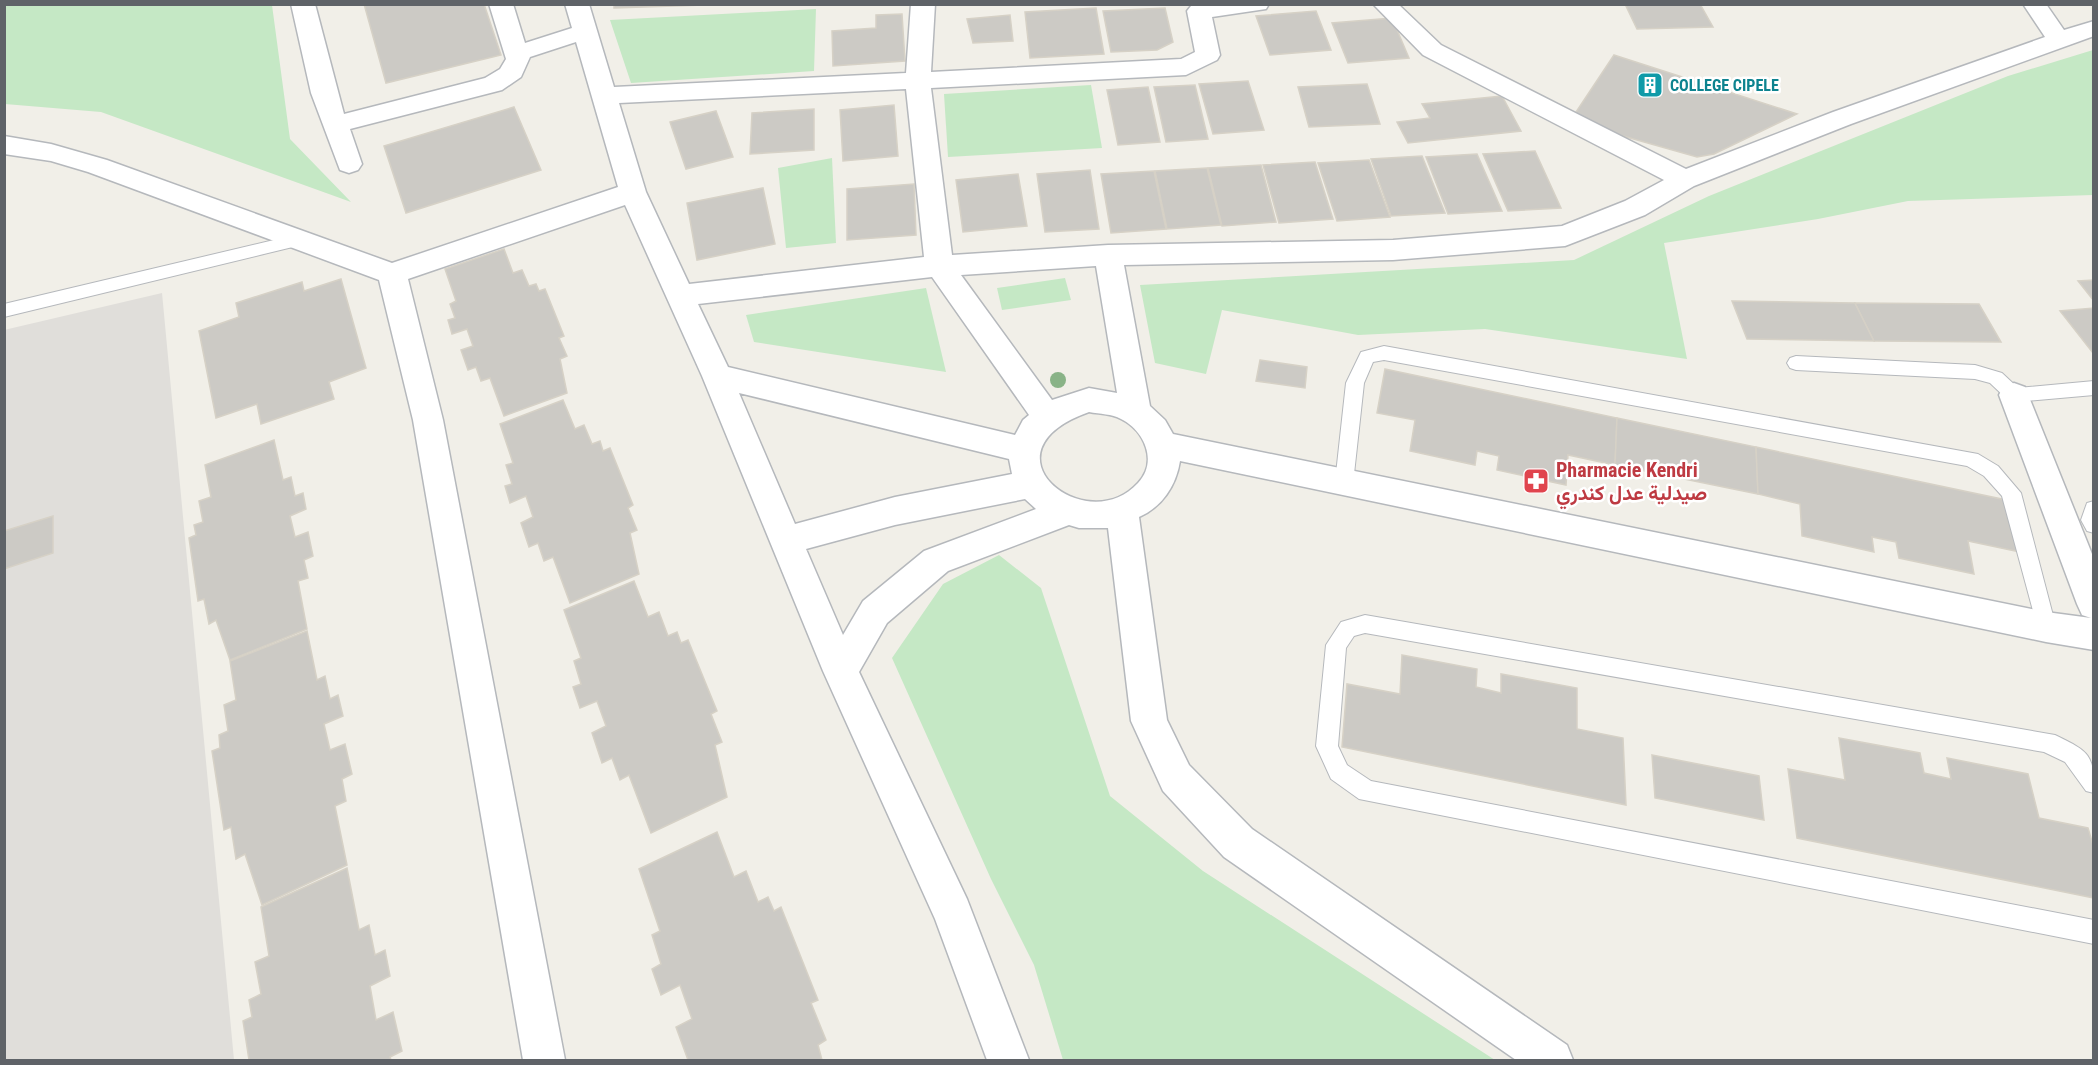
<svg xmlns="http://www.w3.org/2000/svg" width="2098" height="1065" font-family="'Roboto Condensed',Vazirmatn,sans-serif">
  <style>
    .industrial { fill: #e0deda }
    .green { fill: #c5e8c5 }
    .building { fill: #cccac5; stroke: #d6d1c6; stroke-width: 1.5 }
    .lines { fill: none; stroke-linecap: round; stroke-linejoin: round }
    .lane-casing { stroke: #b5b8bc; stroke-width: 2 }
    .street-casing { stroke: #b5b8bc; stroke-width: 3 }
    .lane { fill: #fff; fill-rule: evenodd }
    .street { fill: #fff; fill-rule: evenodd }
    .tree { fill: #89b387 }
    .labels { text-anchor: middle; stroke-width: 5; stroke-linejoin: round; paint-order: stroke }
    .far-culture-label { font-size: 16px; font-weight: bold; fill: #0d838f; stroke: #fff; text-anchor: start }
    .health-label { font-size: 20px; font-weight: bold; fill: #be3a42; stroke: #fff; text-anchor: start }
  </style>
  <rect width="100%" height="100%" fill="#f1efe8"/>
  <polygon class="industrial" points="162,293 234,1060 5,1060 4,330"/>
  <g class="green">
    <polygon points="4,5 272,5 290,139 351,202 101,112 5,104"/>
    <polygon points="816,9 814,71 631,83 610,20"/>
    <polygon points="2093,50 2093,195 1908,201 1818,219 1664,243 1687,359 1485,329 1358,335 1222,310 1206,374 1155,363 1140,285 1574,260 1709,196 2008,76"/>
    <polygon points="1091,85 1102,148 948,157 944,94"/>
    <polygon points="832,158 836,243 786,248 778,168"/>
    <polygon points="1065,278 1071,300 1002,310 997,288"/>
    <polygon points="926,288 946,372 754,342 746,315"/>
    <polygon points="999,555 1041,588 1110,796 1203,871 1495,1060 1063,1060 1034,965 991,879 892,658 943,584"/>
  </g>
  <g class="building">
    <polygon points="364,4 484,4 501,55 386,83"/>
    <polygon points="614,4 704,4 704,5 614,8"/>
    <polygon points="1625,4 1700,4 1713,27 1637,29"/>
    <polygon points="1096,8 1104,54 1030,58 1025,12"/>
    <polygon points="1165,8 1173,42 1157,50 1111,52 1103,11"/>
    <polygon points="1316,11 1331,50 1270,55 1256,16"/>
    <polygon points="902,14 905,61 833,66 832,31 876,28 876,15"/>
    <polygon points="1010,15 1013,41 973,43 967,19"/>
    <polygon points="1392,18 1409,58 1348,63 1332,23"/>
    <polygon points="1614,55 1797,114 1714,154 1697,157 1570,121"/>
    <polygon points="1248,81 1264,130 1213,134 1199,84"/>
    <polygon points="1367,84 1380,124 1309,127 1298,87"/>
    <polygon points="1195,85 1208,139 1166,142 1154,87"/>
    <polygon points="1148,87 1160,142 1118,145 1107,90"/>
    <polygon points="1502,96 1521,131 1408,143 1397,122 1430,118 1422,104"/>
    <polygon points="894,105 898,156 843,161 840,110"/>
    <polygon points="514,107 541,170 406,213 384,146"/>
    <polygon points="814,109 814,150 750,154 752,113"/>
    <polygon points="716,111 733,157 686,169 670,122"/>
    <polygon points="1535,151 1561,208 1508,211 1483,154"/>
    <polygon points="1477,154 1502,211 1448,214 1426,157"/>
    <polygon points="1422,156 1445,213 1391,216 1371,159"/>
    <polygon points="1369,160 1390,217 1337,221 1318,163"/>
    <polygon points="1315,162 1333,219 1279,223 1263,165"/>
    <polygon points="1261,165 1276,222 1222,226 1208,168"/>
    <polygon points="1207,168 1221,225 1167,229 1155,171"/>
    <polygon points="1090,170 1099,229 1045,232 1037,174"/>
    <polygon points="1154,171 1166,229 1111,233 1101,174"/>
    <polygon points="1018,174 1027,226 963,232 956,180"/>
    <polygon points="914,184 916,235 847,240 847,189"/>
    <polygon points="763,188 775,244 697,260 687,203"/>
    <polygon points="504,249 513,273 522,270 529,286 536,284 539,291 545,289 564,336 559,338 567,356 560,359 567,393 504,416 490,378 481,381 476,367 468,370 461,350 473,346 467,329 452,334 448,320 455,318 450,304 456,301 445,269"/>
    <polygon points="341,279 366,368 329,382 334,399 261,424 257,404 216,418 199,331 239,317 236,303 302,282 304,291"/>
    <polygon points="2094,280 2094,301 2078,281"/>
    <polygon points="1732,301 1855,303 1874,341 1747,339"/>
    <polygon points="1855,303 1979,304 2001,342 1874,341"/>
    <polygon points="2094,308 2094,353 2093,353 2060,311"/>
    <polygon points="1260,360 1307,367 1305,388 1256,381"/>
    <polygon points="1385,369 1617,418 1615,465 1568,455 1566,485 1497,470 1499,456 1477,451 1475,465 1410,451 1415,420 1377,413"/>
    <polygon points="563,400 575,429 584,425 592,444 600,441 603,451 610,448 633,505 628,508 637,530 630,533 639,574 570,603 553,557 544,561 538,543 529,547 521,523 533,517 526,496 510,503 505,486 512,484 506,465 513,463 500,424"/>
    <polygon points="1617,418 1756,447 1758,494 1615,465"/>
    <polygon points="274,440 283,480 291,477 295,496 303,493 306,509 290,516 295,537 308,532 313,556 304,560 308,578 298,581 307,629 230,660 216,620 209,624 204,599 198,601 189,538 196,535 194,525 203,522 199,501 211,497 205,465"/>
    <polygon points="1756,447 2011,501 2020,552 1968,541 1974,574 1899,558 1896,542 1872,537 1874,552 1802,536 1800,504 1758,494"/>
    <polygon points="53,516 53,553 4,569 4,531"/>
    <polygon points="634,581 648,617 659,612 668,636 677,632 681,643 688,640 717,711 711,714 722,742 715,745 727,797 651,833 629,775 620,780 612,758 602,763 592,733 606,726 597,701 580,708 573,687 581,684 574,661 581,658 564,610"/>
    <polygon points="307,631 317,680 325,676 330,699 338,695 343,716 324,724 330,750 345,744 352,774 342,779 346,801 335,806 347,865 262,905 245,854 236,859 231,827 224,830 212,751 220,748 219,735 228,731 224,705 236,700 230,661"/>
    <polygon points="1402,655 1477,669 1476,687 1501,693 1501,674 1577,688 1577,729 1623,738 1626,805 1342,747 1347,684 1400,694"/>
    <polygon points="1839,738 1920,753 1924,773 1951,779 1947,758 2028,774 2039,818 2088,828 2094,848 2094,898 1797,838 1788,769 1845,780"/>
    <polygon points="1652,755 1759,776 1764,820 1655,798"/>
    <polygon points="717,832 734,877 746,871 758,902 768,897 774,911 781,907 818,1000 811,1003 826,1040 818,1045 822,1060 688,1060 676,1027 692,1019 680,985 661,995 652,969 661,964 652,935 660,931 639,869"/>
    <polygon points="347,868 359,930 369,925 375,955 385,950 390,976 370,986 376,1020 393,1012 402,1051 390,1057 391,1060 249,1060 243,1021 252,1017 249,1000 261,994 255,962 269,956 261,907"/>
  </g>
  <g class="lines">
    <g class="lane-casing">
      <g id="lane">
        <polygon points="295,235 301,237 303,241 301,245 4,317 4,304"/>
        <polygon points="1384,346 1978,454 1998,466 2021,493 2056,627 2053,633 2046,636 2039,633 2002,496 1984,476 1967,466 1384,360 1373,362 1364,383 1353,483 1351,489 1344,491 1337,489 1335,483 1346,383 1361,352"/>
        <polygon points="1796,356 1975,365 2002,373 2018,388 2094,381 2094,395 2014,402 2008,400 1990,383 1975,379 1796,370 1790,368 1787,363 1790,358"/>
        <polygon points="2094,501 2094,533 2087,531 2081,520 2087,503"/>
        <path d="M1365,615l690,120c35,17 39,19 39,58l-8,-2 -21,-29 -21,-10 -679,-119 -11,3 -8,12 -8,98 9,19 24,16 723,139v24l-735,-145 -28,-20 -15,-33 10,-101 15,-23z"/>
      </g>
    </g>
    <g class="street-casing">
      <path id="street" d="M291,4h24l29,110 141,-36 15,-9 6,-10 -17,-55h24l12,39 47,-15 -7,-24h24l25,83 292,-14 5,-69h24l-4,68 250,-13 14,-7 -8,-41 4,-5 78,-2 -3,5 -54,8 8,38 -3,5 -31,15 -255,13 21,167 156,-10 285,-5 169,-14 63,-25 39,-21 -241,-125 -50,-51h25l43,41 245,124 147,-57 212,-75 -22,-33h23l18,26 30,-9v15l-243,88 -157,62 -49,29 -80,31 -172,14 -269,5 26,141 15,14 8,14 873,178 45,6 -9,-3 -5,-11 -78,-209 4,-8 11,-4 11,4 69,172v91l-48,-8 -866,-181c-4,25 -18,46 -41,56l28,203 22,45 63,64 315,216 6,15h-57l-292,-203 -61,-66 -32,-70 -23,-193h-29l-10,-3 -121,46 -61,52 -28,49 108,227 62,161h-42l-52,-141 -112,-248 -121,-295 -77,-171 -217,74 35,141 122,640h-42l-110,-640 -34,-140 -291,-108 -37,-11 -47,-7v-18l47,8 56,16 285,103 226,-76 -42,-145 -46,15 -9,20 -19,13 -152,39 12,35 -4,6 -9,3 -9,-3 -29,-77zM906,89l18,168 -235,27 -43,-92 -27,-89zM1096,266l21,127 -28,-5 -37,12 -91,-125zM932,277l97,138 -6,5 -8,15 -287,-68 -30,-63zM739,393l270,66 3,15 -117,23 -100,27zM1089,412c11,2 23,2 32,7 24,12 37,43 17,64 -52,57 -162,-31 -49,-71zM1025,499l11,10 -112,42 -61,50 -20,34 -37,-86 89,-24z"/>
    </g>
    <use href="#lane" class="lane"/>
    <use href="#street" class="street"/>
  </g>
  <circle class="tree" cx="1058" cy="380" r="8"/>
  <defs>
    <g id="building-square" transform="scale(1.35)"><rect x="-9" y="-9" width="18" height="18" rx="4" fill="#0f9aa8" stroke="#fff"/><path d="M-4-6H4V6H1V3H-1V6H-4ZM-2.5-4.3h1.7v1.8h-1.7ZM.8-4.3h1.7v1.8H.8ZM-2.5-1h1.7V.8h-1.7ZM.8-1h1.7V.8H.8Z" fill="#fff"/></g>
    <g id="pharmacy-square" transform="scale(1.35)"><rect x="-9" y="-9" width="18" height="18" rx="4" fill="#e0444e" stroke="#fff"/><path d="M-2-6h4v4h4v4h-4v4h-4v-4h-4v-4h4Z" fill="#fff"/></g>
  </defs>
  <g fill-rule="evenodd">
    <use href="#building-square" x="1650" y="85"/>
    <use href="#pharmacy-square" x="1536" y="481"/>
  </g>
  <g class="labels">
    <g class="far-culture-label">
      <text x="1670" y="91">COLLEGE CIPELE</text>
    </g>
    <g class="health-label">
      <text x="1556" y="477">Pharmacie Kendri<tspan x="1556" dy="23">صيدلية عدل كندري</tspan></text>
    </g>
  </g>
  <rect width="2098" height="1065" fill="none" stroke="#5f6368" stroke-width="12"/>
</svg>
